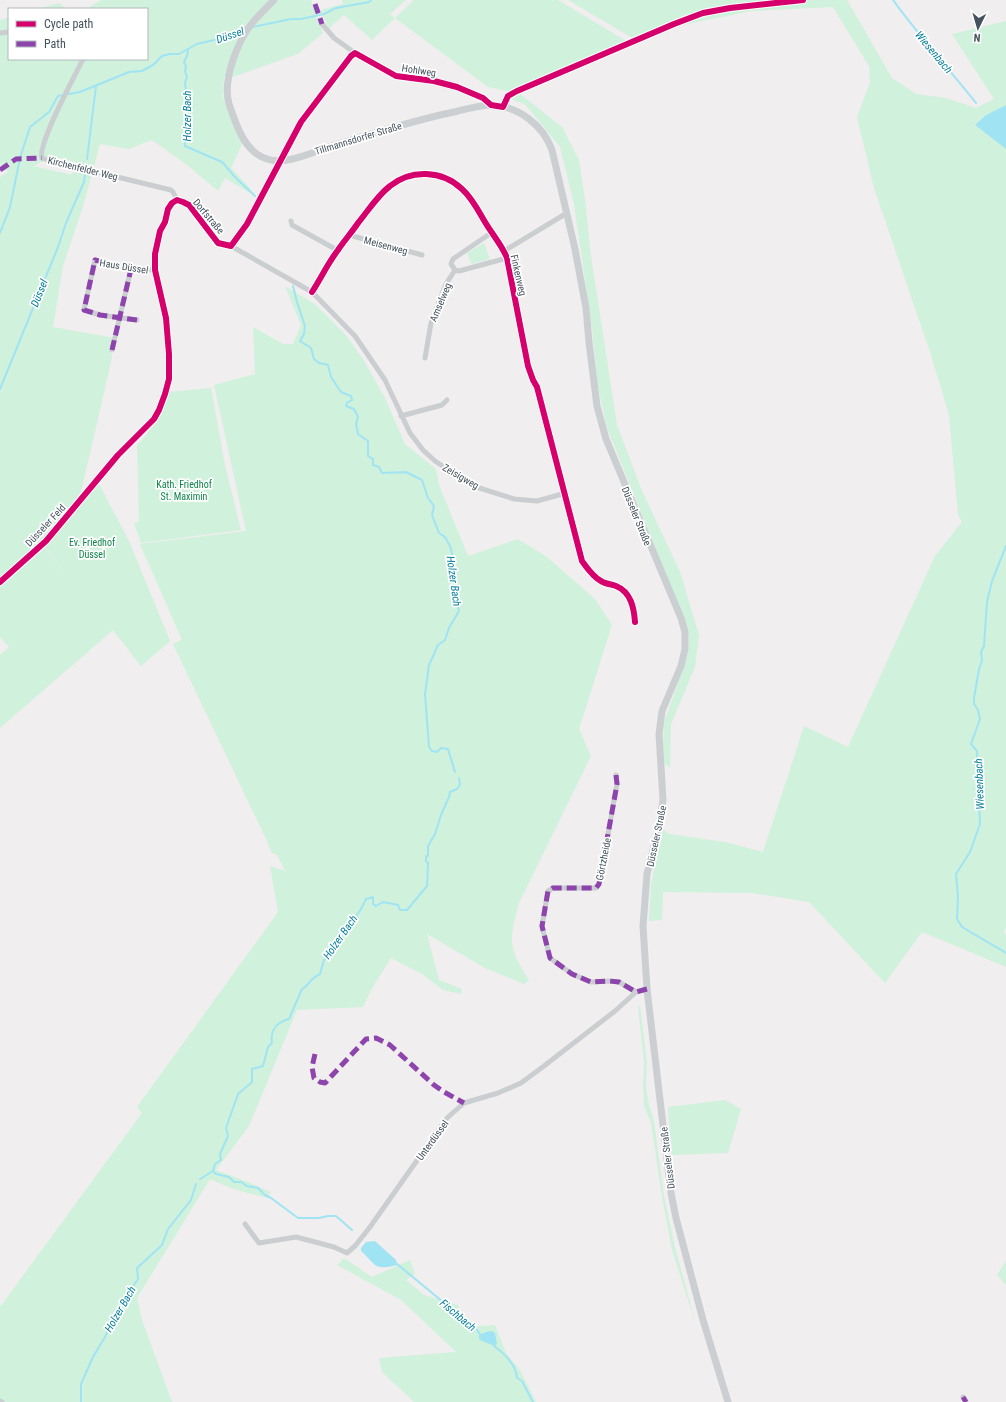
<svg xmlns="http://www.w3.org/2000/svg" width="1006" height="1402" font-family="'Roboto Condensed',sans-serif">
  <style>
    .green { fill: #d0f1dc; fill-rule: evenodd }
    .water { fill: #a0e4f4 }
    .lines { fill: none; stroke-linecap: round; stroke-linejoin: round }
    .stream { stroke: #a0e4f4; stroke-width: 2 }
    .minor { stroke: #caced0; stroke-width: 5 }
    .secondary { stroke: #cbcfd2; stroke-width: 7 }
    .quiet { stroke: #8e44ad; stroke-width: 5; stroke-dasharray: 10 5; stroke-linecap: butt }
    .cycleway-casing { stroke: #fff; stroke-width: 8 }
    .cycleway { stroke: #d6006c; stroke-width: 6 }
    .labels { text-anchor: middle; stroke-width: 3.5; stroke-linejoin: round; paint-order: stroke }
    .street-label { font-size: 10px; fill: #44525d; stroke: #fff }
    .park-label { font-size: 10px; fill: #0c8647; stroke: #fff }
    .water-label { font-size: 11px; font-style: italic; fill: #037f9c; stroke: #fff }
  </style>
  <rect width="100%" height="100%" fill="#f0eeee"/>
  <g class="green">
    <path d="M101,0h210l12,33 -25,21 -65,23 -9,-1 -1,22 19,46 -11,24 20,21 -3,3 -23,-14 -7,13 -31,-26 -35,-25 -23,9 -29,-5 -16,59 -21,63 -10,61 62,11 -4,14 1,6 -31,134 -44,54 -37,33v-402l8,-5 -8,-8v-144l9,-3v42h138v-50h-61zM50,156l26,6 -4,13 -38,-9z"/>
    <polygon points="342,0 406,0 390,14 395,18 414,0 558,0 628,42 508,91 488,87 395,18 372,40 344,15 329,28 320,10 343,4"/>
    <polygon points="568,0 847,0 892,78 916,94 946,98 976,108 994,99 952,34 1006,21 1006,105 986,115 975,125 1006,149 1006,926 1004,933 1006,934 1006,967 922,932 885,983 809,902 752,893 663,892 662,920 649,921 651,884 663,829 669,834 725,842 763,852 804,726 848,747 935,556 962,522 958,515 949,415 931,355 874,188 857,117 870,82 869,66 833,7 751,11 678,26 684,15 672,22 635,39 629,36"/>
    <polygon points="59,3 67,9 37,9"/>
    <polygon points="520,94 562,127 579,160 585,200 591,256 617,425 642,491 680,572 699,635 695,667 671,724 670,768 664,763 663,744 664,723 688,654 689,638 685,621 607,428 598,387 592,329 574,204 560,147 526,105 511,99"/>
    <polygon points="484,243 490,259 472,264 467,253"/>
    <path d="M285,286l31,19 29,29 18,25 22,39 20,46 31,25 3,16 29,71 50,-17 29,18 48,42 17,26 -33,104 12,27 -72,147c-3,13 -8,27 -7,40 2,14 10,26 17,37l-5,4 -39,-16 -58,-34 12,46 23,9 -1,5 -18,-4 -21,-16 -31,-16 -20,32 -8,17 -66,3 -48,116 -33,44 32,12 23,10 -4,6 -34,-9 -23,-10 -73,119 5,22 30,82h-172v-95l142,-194 -5,-6 141,-195 -8,-46 15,5 -8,-16 -6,-3 -4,-11 -94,-197 9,-4 -42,-96 106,-13 -32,-146 41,-11 -2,-47 30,17h10l8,-19z"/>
    <path d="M211,388l14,77 16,65 -100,13 -7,-20 5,-1 -2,-76c14,-17 27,-32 32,-54z"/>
    <polygon points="99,484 129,541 170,641 141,666 113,630 0,728 0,655 9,647 0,637 0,587 45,548 72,581 45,547"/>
    <polygon points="640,1006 647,1062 646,1087 649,1105 654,1121 664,1196 675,1247 696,1325 672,1250 662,1197 651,1123 644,1106 643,1086 644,1062 638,1007"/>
    <polygon points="725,1100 741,1109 728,1153 671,1155 668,1107"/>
    <polygon points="344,1258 372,1277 410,1260 415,1274 406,1280 424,1295 458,1305 468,1327 495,1325 506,1353 520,1370 536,1402 414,1402 382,1372 379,1358 456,1352 401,1300 337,1265"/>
    <polygon points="1006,1261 1006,1285 997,1275"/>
  </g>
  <g class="water">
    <polygon points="1006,105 1006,149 975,125 986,115"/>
    <path d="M375,1241l21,19 1,5c-24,6 -20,0 -36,-14v-3l5,-6z"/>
    <polygon points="492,1331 495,1333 497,1344 495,1346 482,1341 479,1339 479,1335 486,1332"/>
  </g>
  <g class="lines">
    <g class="stream">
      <path d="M893,0c26,36 56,69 83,103"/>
      <polyline points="253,27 291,19 301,19 324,14 336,8 369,2 371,0"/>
      <polyline points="188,50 187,56 184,62 186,66 185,71 187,77 185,83 186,91 185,146 222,162 236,178 255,196"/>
      <polyline points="87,159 96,86"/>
      <polyline points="0,233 10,207 20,158 30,127 49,112 58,96 80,92 129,72 142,71 153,65 162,56 170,54 179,54 197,44 214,40 246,29"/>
      <polyline points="293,286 297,302 305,326 304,334 300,341 311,348 314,359 319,363 328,365 331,377 341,392 351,396 352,400 347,403 346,406 354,409 358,417 356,424 358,434 368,441 368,456 373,459 373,465 379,467 382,473 406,472 422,480 428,498 434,506 432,515 439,533 445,537 450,546 453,557 452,567 455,576 456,600 459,611 449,628 445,640 438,645 429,665 425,694 429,747 432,751 437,752 441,748 448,749 455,772"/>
      <polyline points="0,389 58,247 66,223 84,182 85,174"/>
      <polyline points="1006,546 992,581 987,602 984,646 981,652 982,661 979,669 974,698 974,704 978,710 980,719 971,744 977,751 980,824 970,852 956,874 958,897 957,919 962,927 1006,953"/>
      <polyline points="213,1171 216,1174 229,1177 234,1182 241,1182 247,1186 258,1188 265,1195 271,1198 298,1218 319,1218 328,1216 336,1216 352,1230"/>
      <path d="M200,1179l13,-8 2,-7 6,-4 -1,-6 8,-18 -2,-8 12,-34 14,-12v-13l11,-3 5,-19 4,-4c-2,-13 5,-21 17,-24l13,-30c7,-3 8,-11 18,-15l4,-14 8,-9 29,-42 5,-10 7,-2v7l3,2 7,-4 15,3 2,5h7l20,-24 1,-23 -2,-2v-5h2v-10l7,-12 6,-19 8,-18 1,-5 7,-3 3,-4 -1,-7"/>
      <polyline points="397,1264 477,1330 481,1336"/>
      <path d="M494,1346c11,8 22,18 23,32l5,3 11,21"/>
      <polyline points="81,1402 81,1384 93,1357 105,1337 117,1310 138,1279 137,1268 162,1245 168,1229 191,1200 196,1184"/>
    </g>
    <g class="minor">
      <polyline points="322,24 334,38 355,53 396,76 434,81 457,87 483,98"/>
      <polyline points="0,33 9,32"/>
      <path d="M83,59c-8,17 -46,85 -41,99l5,2 124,30 2,2 4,8"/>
      <polyline points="291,221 292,225 337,250"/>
      <polyline points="491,233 453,259 451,264 455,270 459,271 507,258"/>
      <polyline points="349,235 422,255"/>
      <polyline points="231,246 247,224 301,122 351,56 355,53"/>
      <polyline points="504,251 567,213"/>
      <path d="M312,292c9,-14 16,-29 26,-42 6,-9 14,-18 20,-27 10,-12 19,-27 32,-37 21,-17 52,-16 72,3 10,9 16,21 23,33 7,12 17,23 22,36l21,108 5,14 4,7 45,174c5,7 11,16 19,20 4,3 10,3 15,5 15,6 18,22 19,36"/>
      <polyline points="137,320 100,315 84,310 95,260 131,269 155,270"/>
      <polyline points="112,350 131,269"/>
      <polyline points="425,358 431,323 446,284 455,270"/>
      <polyline points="401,416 442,405 447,400"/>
      <polyline points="0,582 46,541 118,455 154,419 159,410 165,394 169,379 169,354 166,318 155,270 155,254 160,231 165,222 168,209 172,203 177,200 183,202 189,205 218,243 231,246 312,292 355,336 385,380 410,433 423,450 435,461 473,486 514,499 537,501 566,493"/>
      <polyline points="616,775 617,784 599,884 596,888 553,888 548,891 542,926 550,958 572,974 591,982 609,981 619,982 636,992 647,989"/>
      <polyline points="245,1224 259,1243 296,1237 334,1247 347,1253 355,1246 370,1227 447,1118 464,1103 498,1093 521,1083 544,1066 615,1011 636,992"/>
      <polyline points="963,1397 966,1402"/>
      <polyline points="0,1401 2,1402"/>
    </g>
    <path class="secondary" d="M274,0c-7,7 -14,14 -21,22 -15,18 -31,58 -24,82 7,20 15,48 38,55 18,6 41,-5 59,-11 42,-13 84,-27 128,-36 12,-3 26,-7 39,-7 26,2 50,20 59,45l23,99 11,59 3,34 8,64 9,33 75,179 4,14v17l-4,17 -19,45 -3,23 4,66 -4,26 -12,48 -4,52 4,63 24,204 5,25 27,102 25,82"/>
    <g class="quiet">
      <polyline points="315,4 322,24"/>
      <polyline points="0,170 16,159 42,158"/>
      <polyline points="137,320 100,315 84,310 95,260 131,269 155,270"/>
      <polyline points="112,350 131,269"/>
      <polyline points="616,775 617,784 599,884 596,888 553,888 548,891 542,926 550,958 572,974 591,982 609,981 619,982 636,992 647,989"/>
      <polyline points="315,1054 312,1067 314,1078 320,1082 325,1083 366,1039 376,1038 390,1045 434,1085 444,1092 464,1103"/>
      <polyline points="963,1397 966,1402"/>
    </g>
    <g class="cycleway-casing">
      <g id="cycleway">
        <path d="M312,292c9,-14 16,-29 26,-42 6,-9 14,-18 20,-27 10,-12 19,-27 32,-37 21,-17 52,-16 72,3 10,9 16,21 23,33 7,12 17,23 22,36l21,108 5,14 4,7 45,174c5,7 11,16 19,20 4,3 10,3 15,5 15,6 18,22 19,36"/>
        <polyline points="0,582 46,541 118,455 154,419 159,410 165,394 169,379 169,354 166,318 155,270 155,254 160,231 165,222 168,209 172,203 177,200 183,202 189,205 218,243 231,246 247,224 301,122 351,56 355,53 396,76 434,81 457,87 483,98 491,105 503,107 508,96 517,91 674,24 703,13 730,8 803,0"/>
      </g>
    </g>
    <use href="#cycleway" class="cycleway"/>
  </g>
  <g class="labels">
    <g class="street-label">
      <text transform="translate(419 70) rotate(9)" y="4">Hohlweg</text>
      <text transform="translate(358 138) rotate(-17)" y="4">Tillmannsdorfer Straße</text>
      <text transform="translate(83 168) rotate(14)" y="4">Kirchenfelder Weg</text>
      <text transform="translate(209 216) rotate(50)" y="4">Dorfstraße</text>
      <text transform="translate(386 245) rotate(15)" y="4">Meisenweg</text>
      <text transform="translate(124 266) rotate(9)" y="4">Haus Düssel</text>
      <text transform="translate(519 275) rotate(77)" y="4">Finkenweg</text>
      <text transform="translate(440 302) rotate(-67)" y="4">Amselweg</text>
      <text transform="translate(461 476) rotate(30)" y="4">Zeisigweg</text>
      <text transform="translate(637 516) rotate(68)" y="4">Düsseler Straße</text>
      <text transform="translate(45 525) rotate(-47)" y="4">Düsseler Feld</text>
      <text transform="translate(656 836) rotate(-78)" y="4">Düsseler Straße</text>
      <text transform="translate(603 859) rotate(-79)" y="4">Görtzheide</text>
      <text transform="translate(432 1140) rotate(-54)" y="4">Unterdüssel</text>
      <text transform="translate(667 1158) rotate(-97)" y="4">Düsseler Straße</text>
    </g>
    <g class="park-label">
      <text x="184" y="488">Kath. Friedhof<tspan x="184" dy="12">St. Maximin</tspan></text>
      <text x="92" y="546">Ev. Friedhof<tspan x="92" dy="12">Düssel</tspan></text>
    </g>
    <g class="water-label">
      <text transform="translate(230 35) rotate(-19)" y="4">Düssel</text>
      <text transform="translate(934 52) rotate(50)" y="4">Wiesenbach</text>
      <text transform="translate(187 116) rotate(-90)" y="4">Holzer Bach</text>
      <text transform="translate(39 293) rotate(-68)" y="4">Düssel</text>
      <text transform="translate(454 581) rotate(82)" y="4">Holzer Bach</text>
      <text transform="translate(979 784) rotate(-92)" y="4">Wiesenbach</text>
      <text transform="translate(340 937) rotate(-55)" y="4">Holzer Bach</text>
      <text transform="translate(120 1309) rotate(-60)" y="4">Holzer Bach</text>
      <text transform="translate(458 1315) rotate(40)" y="4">Fischbach</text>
    </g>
  </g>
  <rect x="8" y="8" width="140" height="52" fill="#ffffff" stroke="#b4babe"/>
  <rect x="16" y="21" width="20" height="6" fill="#d6006c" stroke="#b4babe"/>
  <text x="44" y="28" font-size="12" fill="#44525d">Cycle path</text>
  <rect x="16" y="41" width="20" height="6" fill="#8e44ad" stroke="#b4babe"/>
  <text x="44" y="48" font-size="12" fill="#44525d">Path</text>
  <g transform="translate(978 28) rotate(185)" stroke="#ffffff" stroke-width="3" paint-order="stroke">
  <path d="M0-3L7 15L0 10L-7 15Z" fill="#44525d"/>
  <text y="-6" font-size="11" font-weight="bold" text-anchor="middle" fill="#44525d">N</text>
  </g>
</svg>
